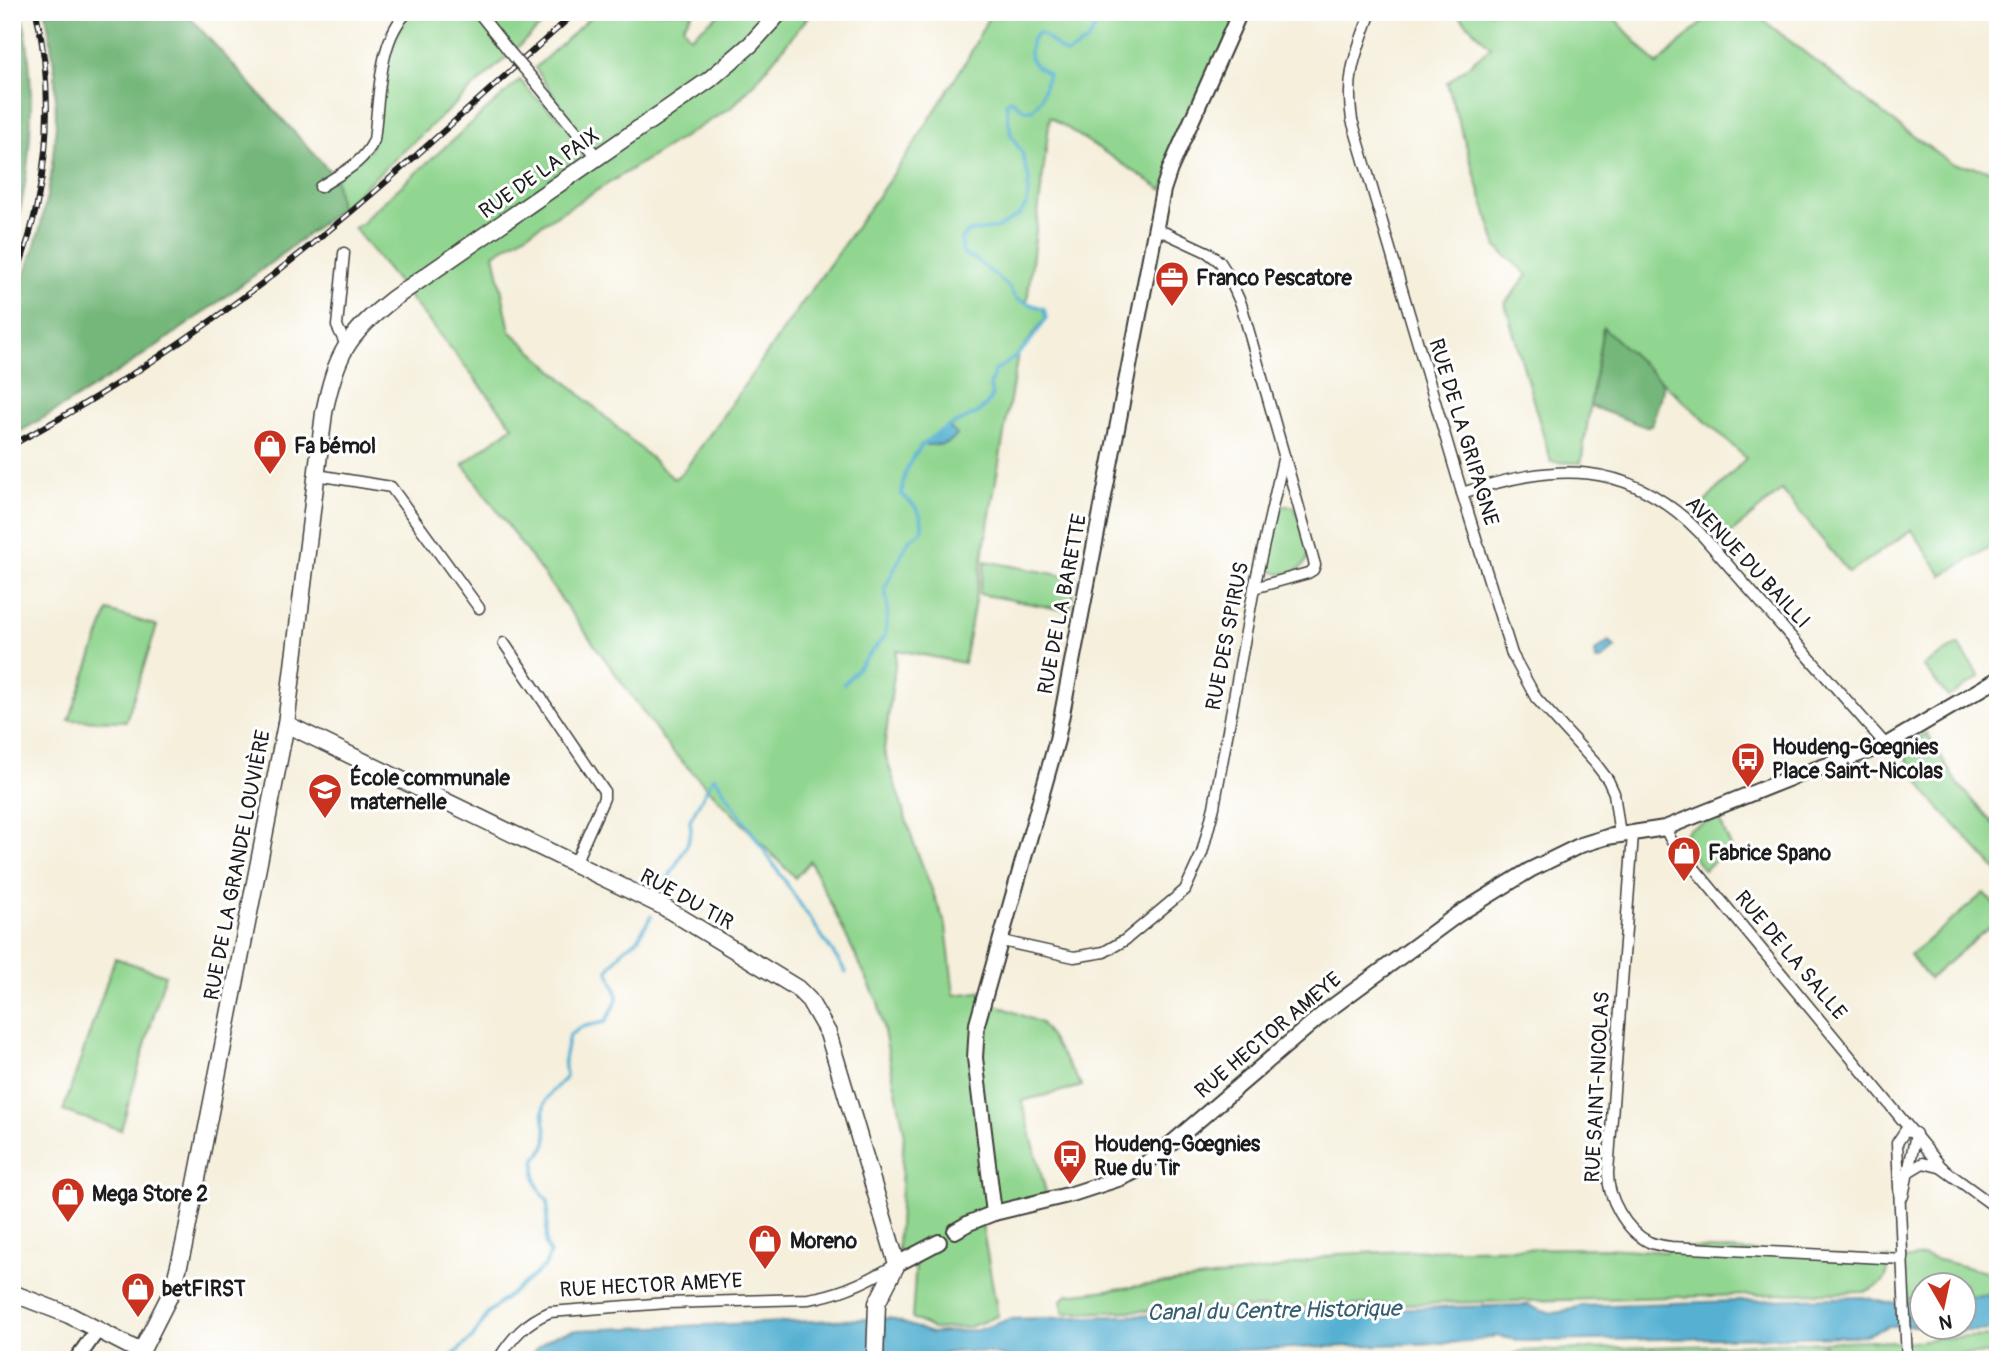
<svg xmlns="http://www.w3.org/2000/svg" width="2010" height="1372" font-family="Pangolin,sans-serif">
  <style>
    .green { fill: #91d690; stroke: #567956; stroke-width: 2 }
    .forest { fill: #74b77a; stroke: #486a4b; stroke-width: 2 }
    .water { fill: #54b0d2; stroke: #386677; stroke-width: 2 }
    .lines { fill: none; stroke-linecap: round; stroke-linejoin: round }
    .stream { stroke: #54b0d2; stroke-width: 3.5 }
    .street-casing { stroke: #3d3c39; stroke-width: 13 }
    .secondary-casing { stroke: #3d3c39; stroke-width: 18 }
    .primary-casing { stroke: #3d3c39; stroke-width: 19 }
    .street { stroke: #fff; stroke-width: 10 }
    .secondary { stroke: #fff; stroke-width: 14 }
    .primary { stroke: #fff; stroke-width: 16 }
    .rail-casing { stroke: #1c1c1c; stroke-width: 6 }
    .rail { stroke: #fff; stroke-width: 3.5; stroke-dasharray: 10; stroke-linecap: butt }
    .street-bridge-casing { stroke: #3d3c39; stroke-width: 13; stroke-linecap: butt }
    .street-bridge { stroke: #fff; stroke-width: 10 }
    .labels { text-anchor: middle; stroke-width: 6; stroke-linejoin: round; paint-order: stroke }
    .street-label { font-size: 21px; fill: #1c1c1c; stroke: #fff }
    .poi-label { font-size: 21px; font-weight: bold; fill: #1c1c1c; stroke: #fff; text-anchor: start }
    .water-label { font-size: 23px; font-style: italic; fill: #355f6e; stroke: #fff }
  </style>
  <rect width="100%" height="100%" fill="#fff"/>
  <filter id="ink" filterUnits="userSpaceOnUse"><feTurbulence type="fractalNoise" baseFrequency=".0143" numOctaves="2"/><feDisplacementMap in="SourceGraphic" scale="14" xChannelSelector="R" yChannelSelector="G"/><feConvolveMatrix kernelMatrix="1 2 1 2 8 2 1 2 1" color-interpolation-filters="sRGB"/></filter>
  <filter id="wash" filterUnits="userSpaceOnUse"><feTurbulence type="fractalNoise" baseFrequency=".00686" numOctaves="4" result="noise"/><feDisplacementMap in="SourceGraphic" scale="28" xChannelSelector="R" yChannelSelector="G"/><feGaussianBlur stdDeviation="1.57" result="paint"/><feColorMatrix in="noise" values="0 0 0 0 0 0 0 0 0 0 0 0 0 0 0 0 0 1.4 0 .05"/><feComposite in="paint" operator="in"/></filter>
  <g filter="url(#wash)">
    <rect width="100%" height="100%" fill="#f5efdc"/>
    <g class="green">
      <polygon points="478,12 483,17 489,12 556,12 340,209 335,177 371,148 386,51 408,13"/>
      <polygon points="596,12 693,12 683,26 690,37 722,12 812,12 757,80 732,107 494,254 510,331 674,479 683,472 909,152 968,58 991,12 1240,12 1163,190 1050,117 1027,303 1044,309 1046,318 1018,354 964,663 897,650 884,750 913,841 946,926 954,995 987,991 984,1000 1041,1023 1082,1086 1022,1101 1048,1200 981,1219 998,1316 969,1327 933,1329 912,1318 916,1261 897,1264 904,1130 878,1002 810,861 795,878 671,750 463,464 513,426 354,228 363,223 370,214 520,80 534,96 580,135 535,68"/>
      <polygon points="1455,12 1609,12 1657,65 1713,12 1753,12 1891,120 1952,164 1998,171 1998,542 1942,576 1912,530 1849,573 1782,490 1723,540 1696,512 1746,458 1603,328 1581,463 1551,462 1505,303 1528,275 1497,248 1447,83 1491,47"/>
      <path d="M1284,506h9l3,4c3,13 12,31 12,45 -1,18 -38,29 -40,6l10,-50z"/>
      <polygon points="985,561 1076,578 1070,611 979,594"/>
      <polygon points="108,611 157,626 126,721 69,720"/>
      <polygon points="1958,644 1980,677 1948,697 1923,666"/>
      <polygon points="1927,733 1955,780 1998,829 1998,872 1929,797 1900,748"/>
      <polygon points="1718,817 1731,847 1704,870 1686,847 1683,836 1689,829"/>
      <polygon points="1984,893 1998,909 1998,920 1929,979 1910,955"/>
      <polygon points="115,958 165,975 121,1130 63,1111"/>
      <path d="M1671,1247l219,12c-3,22 -5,25 -26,33l-800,21 -3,-12 6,-6 203,-25 68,-16 118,-5 151,-1 59,4z"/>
      <polygon points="1923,1256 1998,1275 1998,1295 1965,1296 1965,1284 1923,1284 1922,1299 1904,1299 1903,1259"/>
      <polygon points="1998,1336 1998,1354 1961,1354 1961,1360 1831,1360 1832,1353 1823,1342 1871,1340 1906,1343 1938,1338"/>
      <polygon points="1820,1342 1829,1354 1828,1360 1392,1360 1506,1357 1521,1351"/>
    </g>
    <g class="forest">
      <path d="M12,12h9c16,62 12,166 -9,226z"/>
      <path d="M46,12h139l150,165 5,32c-105,83 -211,162 -328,227v-132l14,-31 14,-44 11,-52 5,-52 -1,-54z"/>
      <polygon points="1603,327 1661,381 1663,390 1651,426 1646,427 1590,406"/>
    </g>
    <g class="water">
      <path d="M948,426l9,9c-10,12 -22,10 -36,10z"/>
      <polygon points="1609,641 1615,648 1601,660 1596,660 1595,652"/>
      <polygon points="1998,1295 1998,1330 1941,1332 1927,1327 1965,1326 1965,1296"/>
      <path d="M1863,1297l24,6 36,-1 -1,24h-33l-26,10 -341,5 -25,-5 -29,6 -459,16c-28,-9 -63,-9 -90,2h-392c15,-20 26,-26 50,-30l313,-12 41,15 47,-3 32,-11 519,-14c17,10 32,10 50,1z"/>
    </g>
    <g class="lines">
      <g class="stream">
        <path d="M844,684l41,-48 3,-27 -3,-21 24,-48 13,-9c2,-17 -7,-26 -20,-36 0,-31 19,-55 47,-69 18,-9 35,-11 43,-31l-2,-10 5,-15c22,-10 39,-32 51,-52l-2,-9 -28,-10 -8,-13 -32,-26 -13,-6 -2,-14 7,-8 30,-4 21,-13 8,-11 2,-25 -7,-26 -11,-18 -5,-32 5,-3 14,10h7l9,-11 7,-25c-18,-12 -21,-13 -16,-35l6,-6 5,2 23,19 21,-12 9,-16 13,-14"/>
        <polyline points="664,886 687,845 691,832 690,820 714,776 846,972"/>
        <path d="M448,1360l25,-23 16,-25 56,-46 5,-12 -4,-9 2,-44c-13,-15 -15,-23 -12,-43 22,-20 2,-32 9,-56 3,-9 15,-18 21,-25l-2,-18 5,-23 12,-9 24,-5c17,-26 14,-24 3,-52l16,-21 13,-9 14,-24"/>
      </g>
    </g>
  </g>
  <g filter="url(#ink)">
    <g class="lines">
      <g class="street-casing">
        <g id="street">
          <polyline points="478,12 509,51"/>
          <path d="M1371,12c-15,41 -26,63 -19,108l110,373 50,161 24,44 59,65 13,17 6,13 6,42"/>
          <polyline points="538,85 598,158"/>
          <path d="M320,187c21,-14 43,-23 54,-47 5,-37 4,-103 34,-128"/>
          <polyline points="344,253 337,326 346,345"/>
          <polyline points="317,475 391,487 479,608"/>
          <path d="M1462,493c92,-30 166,-35 238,40l186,212"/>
          <polyline points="1254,588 1308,573 1313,570 1315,565 1285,458"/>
          <polyline points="504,643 604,791 604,798 575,863"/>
          <polyline points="1665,828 1671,840 1943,1169 1998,1209"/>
          <path d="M1633,834l-25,338c-1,25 18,59 41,70 7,3 14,4 22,5l232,12"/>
          <polyline points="1002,941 1074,957 1104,952 1125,940 1185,890 1202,853 1214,807 1254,588 1284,455 1241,304 1227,273 1220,262 1207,252 1155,228"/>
          <polyline points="1908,1172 1923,1163 1943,1168"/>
          <polyline points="1903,1196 1916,1134"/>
          <path d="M498,1360c14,-23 28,-38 52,-48l117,-9 141,-4c30,-4 60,-18 85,-33"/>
          <polyline points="1907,1360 1897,1143 1905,1131 1915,1133"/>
        </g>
      </g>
      <g class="secondary-casing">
        <g id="secondary">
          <polyline points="994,1213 975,1058 977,1024 1057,740 1163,190 1170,169 1240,12"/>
          <polyline points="955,1231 969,1223 994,1213 1072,1194 1121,1178 1136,1171 1172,1143 1324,1013 1457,915 1530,870 1581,845 1607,837 1665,828 1790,778 1886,745 1998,679"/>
          <polyline points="897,1264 939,1242"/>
          <polyline points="76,1360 98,1329"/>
        </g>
      </g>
      <g class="primary-casing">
        <g id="primary">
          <polyline points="286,724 662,906 797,988 809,1000 828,1033 897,1264 877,1303 875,1360"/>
          <path d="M12,1293l57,22 72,37 32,-63 11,-44 102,-521 38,-311c12,-59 23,-78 70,-115l315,-218 42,-36 29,-32"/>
        </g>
      </g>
      <use href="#street" class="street"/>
      <use href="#secondary" class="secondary"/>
      <use href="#primary" class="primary"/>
      <g class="rail-casing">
        <g id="rail">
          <path d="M12,286c35,-86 45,-183 24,-274"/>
          <path d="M12,445c80,-43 156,-92 229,-146 118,-87 226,-190 335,-287"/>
        </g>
      </g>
      <use href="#rail" class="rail"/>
      <g class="street-bridge-casing">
        <polyline id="street-bridge" points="509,51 538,85"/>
      </g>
      <use href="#street-bridge" class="street-bridge"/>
    </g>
  </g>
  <defs>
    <g id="office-pin" transform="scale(1.75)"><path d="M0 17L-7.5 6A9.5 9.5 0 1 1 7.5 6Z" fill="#c8321e" stroke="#fff"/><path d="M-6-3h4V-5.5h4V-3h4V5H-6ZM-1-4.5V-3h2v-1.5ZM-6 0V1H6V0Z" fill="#fff"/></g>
    <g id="shop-pin" transform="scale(1.75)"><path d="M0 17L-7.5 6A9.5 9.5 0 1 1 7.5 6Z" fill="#c8321e" stroke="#fff"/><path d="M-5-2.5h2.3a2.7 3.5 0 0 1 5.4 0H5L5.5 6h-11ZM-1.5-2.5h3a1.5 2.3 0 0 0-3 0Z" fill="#fff"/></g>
    <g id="bus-pin" transform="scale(1.75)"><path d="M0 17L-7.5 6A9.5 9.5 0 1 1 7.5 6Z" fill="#c8321e" stroke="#fff"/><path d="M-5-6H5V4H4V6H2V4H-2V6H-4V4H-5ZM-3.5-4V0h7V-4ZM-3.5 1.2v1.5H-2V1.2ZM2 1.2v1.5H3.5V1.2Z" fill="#fff"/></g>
    <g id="school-pin" transform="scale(1.75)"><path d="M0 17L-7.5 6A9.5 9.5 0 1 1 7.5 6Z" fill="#c8321e" stroke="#fff"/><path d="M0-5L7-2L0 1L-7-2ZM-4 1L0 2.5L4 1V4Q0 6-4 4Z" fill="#fff"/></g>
  </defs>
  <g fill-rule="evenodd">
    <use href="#office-pin" x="1172" y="278"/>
    <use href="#shop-pin" x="270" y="446"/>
    <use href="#bus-pin" x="1748" y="759"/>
    <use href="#school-pin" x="325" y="790"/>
    <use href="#shop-pin" x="1684" y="853"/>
    <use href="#bus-pin" x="1070" y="1156"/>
    <use href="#shop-pin" x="68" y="1194"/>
    <use href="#shop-pin" x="765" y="1241"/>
    <use href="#shop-pin" x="138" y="1289"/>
  </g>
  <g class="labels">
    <g class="street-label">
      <text transform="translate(539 173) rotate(-35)" y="7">RUE DE LA PAIX</text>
      <text transform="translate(1464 432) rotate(73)" y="7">RUE DE LA GRIPAGNE</text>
      <text transform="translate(1748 562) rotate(47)" y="7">AVENUE DU BAILLI</text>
      <text transform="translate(1062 604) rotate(-79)" y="7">RUE DE LA BARETTE</text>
      <text transform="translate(1227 636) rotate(-79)" y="7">RUE DES SPIRUS</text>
      <text transform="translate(237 865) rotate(-79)" y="7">RUE DE LA GRANDE LOUVIÈRE</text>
      <text transform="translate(687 899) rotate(29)" y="7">RUE DU TIR</text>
      <text transform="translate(1791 955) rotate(50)" y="7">RUE DE LA SALLE</text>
      <text transform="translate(1268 1035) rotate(-40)" y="7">RUE HECTOR AMEYE</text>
      <text transform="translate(1597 1087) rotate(-87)" y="7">RUE SAINT-NICOLAS</text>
      <text transform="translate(651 1285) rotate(-3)" y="7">RUE HECTOR AMEYE</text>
    </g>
    <g class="poi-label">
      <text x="1196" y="285">Franco Pescatore</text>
      <text x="294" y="453">Fa bémol</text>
      <text x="1772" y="754">Houdeng-Gœgnies<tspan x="1772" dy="24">Place Saint-Nicolas</tspan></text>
      <text x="350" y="785">École communale<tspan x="350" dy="24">maternelle</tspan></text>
      <text x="1708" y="860">Fabrice Spano</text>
      <text x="1094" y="1151">Houdeng-Gœgnies<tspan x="1094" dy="24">Rue du Tir</tspan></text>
      <text x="92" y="1201">Mega Store 2</text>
      <text x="790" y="1248">Moreno</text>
      <text x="162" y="1296">betFIRST</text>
    </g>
    <g class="water-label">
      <text transform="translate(1274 1310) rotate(-1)" y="8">Canal du Centre Historique</text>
    </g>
  </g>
  <rect width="2010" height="1372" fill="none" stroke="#fff" stroke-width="42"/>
  <g transform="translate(1943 1306) rotate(171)"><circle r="33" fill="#ffffff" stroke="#a4a4a4" stroke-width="2"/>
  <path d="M0-5L12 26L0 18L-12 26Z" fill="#c8321e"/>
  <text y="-10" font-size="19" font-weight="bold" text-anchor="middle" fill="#1c1c1c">N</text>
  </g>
</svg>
